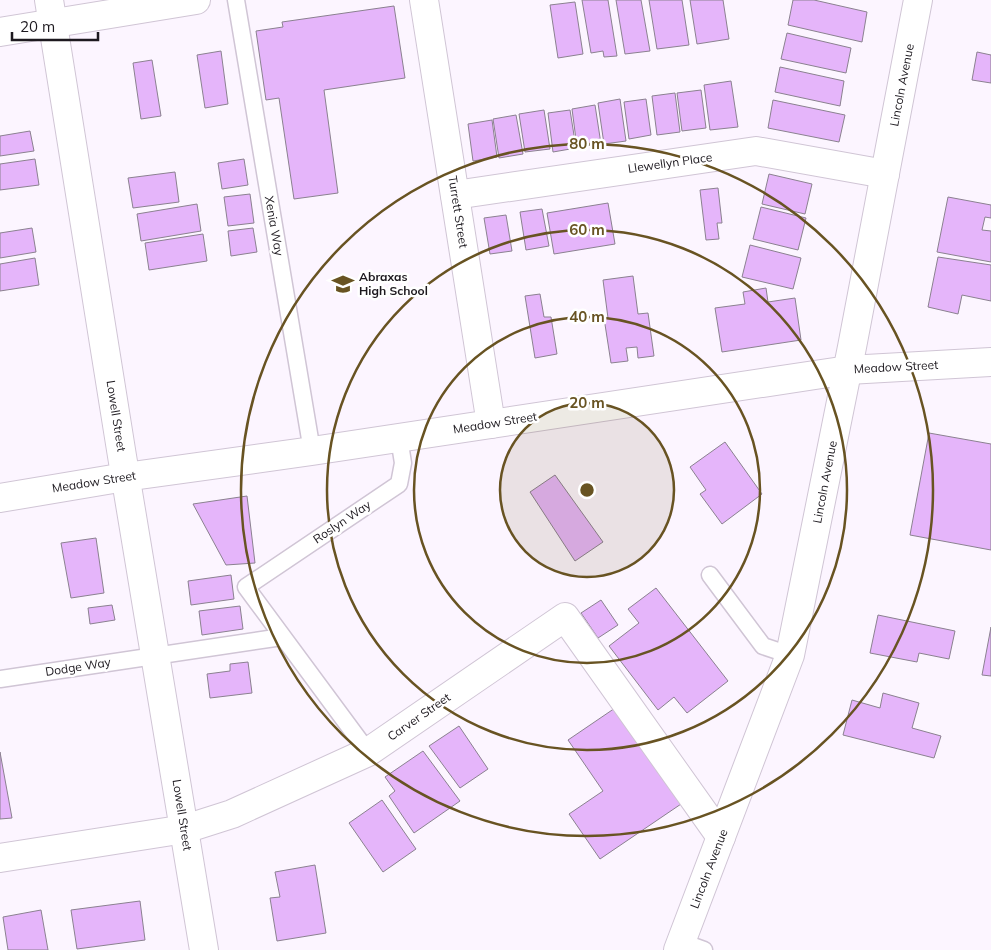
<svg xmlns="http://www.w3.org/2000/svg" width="991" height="950" font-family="Mulish,sans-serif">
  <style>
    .building { fill: #e5b5fa; stroke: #8b8190 }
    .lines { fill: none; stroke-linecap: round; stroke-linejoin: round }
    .service-casing { stroke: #d0c5d5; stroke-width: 19 }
    .minor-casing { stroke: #d0c5d5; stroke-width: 30 }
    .tertiary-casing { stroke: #d0c5d5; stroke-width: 30 }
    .service { stroke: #fff; stroke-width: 16 }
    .minor { stroke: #fff; stroke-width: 28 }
    .tertiary { stroke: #fff; stroke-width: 28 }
    .ring { fill: none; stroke: #685322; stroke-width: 2.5 }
    .labels { text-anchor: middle; stroke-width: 5; stroke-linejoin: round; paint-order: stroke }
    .street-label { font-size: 12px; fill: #1d191f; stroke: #fff }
    .poi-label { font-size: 12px; font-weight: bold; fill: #1d191f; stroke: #fff; text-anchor: start }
    .centre { fill: #685322; stroke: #fff; stroke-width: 2.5 }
    .ring-label { font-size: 15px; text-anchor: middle; font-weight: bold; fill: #685322; stroke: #fff; stroke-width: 5; stroke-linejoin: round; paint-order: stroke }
  </style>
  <rect width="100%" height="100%" fill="#fcf5ff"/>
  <g class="building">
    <polygon points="582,0 608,0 617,56 604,57 603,51 591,53"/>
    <polygon points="616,0 641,0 650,51 625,54"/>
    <polygon points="649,0 682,0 689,45 657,49"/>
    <polygon points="690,0 723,0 729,39 697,44"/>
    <polygon points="793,0 814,0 867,12 862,42 788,25"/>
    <polygon points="575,2 583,54 558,58 550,5"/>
    <polygon points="394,6 405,78 324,90 338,193 294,199 279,98 266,100 256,31 283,27 282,22"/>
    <polygon points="787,33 851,48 846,73 781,59"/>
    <polygon points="221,51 228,104 205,108 197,55"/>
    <polygon points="977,52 991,55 991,83 972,80"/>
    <polygon points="152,60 161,116 141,119 133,63"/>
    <polygon points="780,67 844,81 840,106 775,92"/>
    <polygon points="731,81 738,127 710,130 704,85"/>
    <polygon points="701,90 706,128 682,131 677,93"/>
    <polygon points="675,93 680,132 657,135 652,96"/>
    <polygon points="620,99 626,141 604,144 598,103"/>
    <polygon points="646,99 651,135 629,139 624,102"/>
    <polygon points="773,100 845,115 839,142 768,128"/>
    <polygon points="595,105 601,144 577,147 572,109"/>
    <polygon points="544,110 550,149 525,152 519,114"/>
    <polygon points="570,110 576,148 553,152 548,113"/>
    <polygon points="516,115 523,154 499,158 493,119"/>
    <polygon points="492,120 497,157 473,161 468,124"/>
    <polygon points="30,131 34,151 0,156 0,136"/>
    <polygon points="35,159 39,185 0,190 0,164"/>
    <polygon points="244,159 248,185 222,189 218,163"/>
    <polygon points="175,172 179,202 133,208 128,178"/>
    <polygon points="769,174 812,184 805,214 762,204"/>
    <polygon points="718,188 722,223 717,223 719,239 706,240 700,190"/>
    <polygon points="250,194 254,223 228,226 224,197"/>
    <polygon points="948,197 991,205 991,218 985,217 982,230 991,231 991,262 937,252"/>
    <polygon points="608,203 615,244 554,254 547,213"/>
    <polygon points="197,204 201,231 141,241 137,214"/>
    <polygon points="761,207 806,218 798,250 753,239"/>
    <polygon points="542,209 549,246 526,250 520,212"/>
    <polygon points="506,215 512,251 490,254 484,218"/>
    <polygon points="32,228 36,252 0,258 0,233"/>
    <polygon points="253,228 257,252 231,256 228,231"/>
    <polygon points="203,234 207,261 149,270 145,243"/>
    <polygon points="750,245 801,258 793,289 742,277"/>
    <polygon points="938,257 991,265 991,301 962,295 958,314 928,307"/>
    <polygon points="35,258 39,285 0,291 0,264"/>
    <polygon points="633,276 638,314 648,313 654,356 638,358 637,347 626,348 628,361 611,363 604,318 608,318 603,280"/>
    <polygon points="766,288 768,302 795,298 801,340 722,352 715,308 745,304 743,292"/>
    <polygon points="540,294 544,317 551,317 557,354 535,358 525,296"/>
    <polygon points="929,433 991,444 991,550 910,535"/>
    <polygon points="725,442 762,494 722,524 700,494 706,490 690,467"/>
    <polygon points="555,475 603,542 575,561 530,492"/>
    <polygon points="247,496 255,563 226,565 193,504"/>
    <polygon points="96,538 104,593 71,598 61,543"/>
    <polygon points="231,575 234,599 191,605 188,581"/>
    <polygon points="656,588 728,681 687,713 674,697 658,710 609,646 639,623 628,609"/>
    <polygon points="601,600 618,625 598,638 581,613"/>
    <polygon points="112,605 115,620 90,624 88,608"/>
    <polygon points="240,606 243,629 202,635 199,611"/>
    <polygon points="878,615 955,631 949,659 919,653 917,662 870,653"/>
    <polygon points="991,627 991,676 982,675"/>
    <polygon points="248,662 252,693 210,698 207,674 230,671 230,664"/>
    <polygon points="883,693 919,703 912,728 941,736 934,758 843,735 852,700 880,708"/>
    <polygon points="618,706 684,802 600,859 569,814 603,791 568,740"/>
    <polygon points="459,726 488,769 460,788 429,746"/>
    <polygon points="423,751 460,801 414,833 389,796 395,791 385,777"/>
    <polygon points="0,752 12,818 0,819"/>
    <polygon points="382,800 416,849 383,872 349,823"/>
    <polygon points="315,865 326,933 277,941 270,898 280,897 275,872"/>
    <polygon points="140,901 145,940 77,949 71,910"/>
    <polygon points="41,910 48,950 8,950 3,917"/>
  </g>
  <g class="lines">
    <g class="service-casing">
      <g id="service">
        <polyline points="236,0 312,451"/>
        <polyline points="710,575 763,646 790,655"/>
        <polyline points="0,679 282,637"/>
        <polyline points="368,752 246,587 399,484 403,463 399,438"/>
        <polyline points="682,942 704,950"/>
      </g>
    </g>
    <g class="minor-casing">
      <g id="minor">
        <polyline points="49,0 122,456 204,950"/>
        <polyline points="424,0 491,424"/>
        <polyline points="0,32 196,0"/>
        <polyline points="455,195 756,151 885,174"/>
        <polyline points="0,498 125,477 312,451 848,370 991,362"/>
        <polyline points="0,858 185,829 232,814 368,752 565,617 721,837"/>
      </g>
    </g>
    <g class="tertiary-casing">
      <polyline id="tertiary" points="678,950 790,655 852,347 918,0"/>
    </g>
    <use href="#service" class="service"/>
    <use href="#minor" class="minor"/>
    <use href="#tertiary" class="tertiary"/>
  </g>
  <circle cx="587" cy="490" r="87" fill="#685322" fill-opacity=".12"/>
  <g class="ring">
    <circle cx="587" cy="490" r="87"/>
    <circle cx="587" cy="490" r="173"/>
    <circle cx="587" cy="490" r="260"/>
    <circle cx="587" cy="490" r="346"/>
  </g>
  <defs>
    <g id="school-bare" transform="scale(1.725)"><path d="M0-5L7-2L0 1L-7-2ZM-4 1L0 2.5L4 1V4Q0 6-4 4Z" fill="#685322" stroke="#fff" stroke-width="2.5" paint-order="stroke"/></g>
  </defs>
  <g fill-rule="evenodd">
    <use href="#school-bare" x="343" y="284"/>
  </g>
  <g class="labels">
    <g class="street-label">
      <text transform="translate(902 85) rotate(-79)" y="4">Lincoln Avenue</text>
      <text transform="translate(670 163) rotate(-8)" y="4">Llewellyn Place</text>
      <text transform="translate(458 212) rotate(81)" y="4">Turrett Street</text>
      <text transform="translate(274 226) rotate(80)" y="4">Xenia Way</text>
      <text transform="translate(896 367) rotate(-3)" y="4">Meadow Street</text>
      <text transform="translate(116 416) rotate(81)" y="4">Lowell Street</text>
      <text transform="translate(495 423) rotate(-9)" y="4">Meadow Street</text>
      <text transform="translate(94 482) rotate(-9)" y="4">Meadow Street</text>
      <text transform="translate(825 482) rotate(-79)" y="4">Lincoln Avenue</text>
      <text transform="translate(342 522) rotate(-34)" y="4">Roslyn Way</text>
      <text transform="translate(78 667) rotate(-9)" y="4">Dodge Way</text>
      <text transform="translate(419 717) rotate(-35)" y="4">Carver Street</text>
      <text transform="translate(182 815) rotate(81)" y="4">Lowell Street</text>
      <text transform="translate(709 869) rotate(-69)" y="4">Lincoln Avenue</text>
    </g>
    <g class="poi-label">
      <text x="359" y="281">Abraxas<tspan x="359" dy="14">High School</tspan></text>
    </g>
  </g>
  <circle cx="587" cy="490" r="8" class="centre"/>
  <g class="ring-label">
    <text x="587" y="149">80 m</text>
    <text x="587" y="235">60 m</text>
    <text x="587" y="322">40 m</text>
    <text x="587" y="408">20 m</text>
  </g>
  <path d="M12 32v8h86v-8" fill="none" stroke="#1d191f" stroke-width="2.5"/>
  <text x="20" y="32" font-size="15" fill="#1d191f" stroke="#ffffff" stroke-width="4" paint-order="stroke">20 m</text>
</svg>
